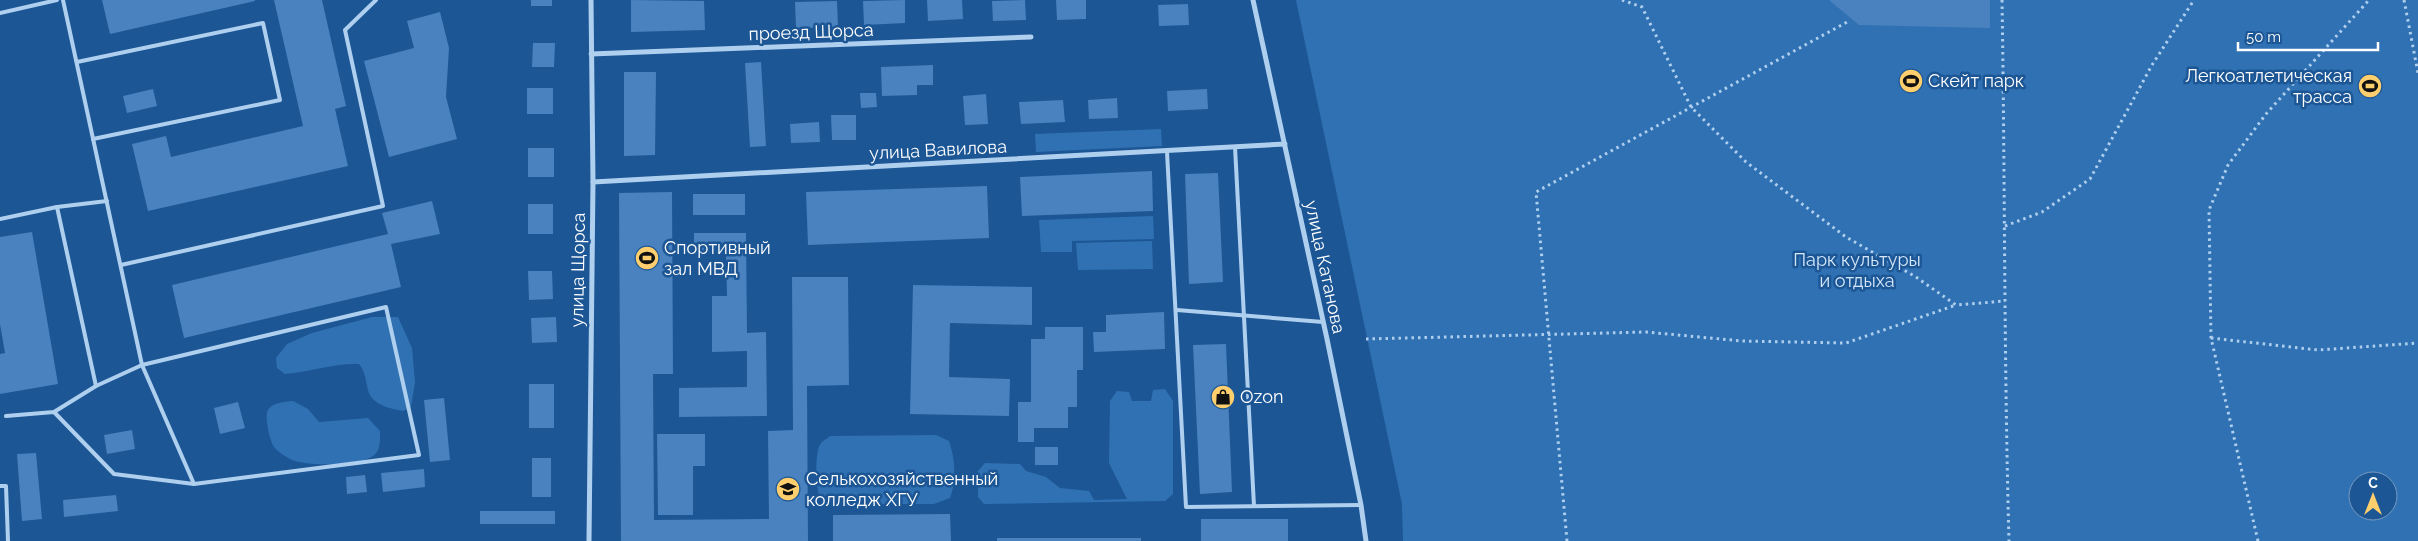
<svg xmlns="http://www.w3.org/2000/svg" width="2418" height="541" font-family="Raleway,sans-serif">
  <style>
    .green { fill: #3071b3; fill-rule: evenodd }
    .building { fill: #4982be }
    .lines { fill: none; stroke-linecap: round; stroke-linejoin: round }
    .path { stroke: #afcfef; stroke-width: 3; stroke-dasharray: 2.5 4; stroke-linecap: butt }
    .service { stroke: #afcfef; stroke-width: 4 }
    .minor { stroke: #afcfef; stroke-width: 5 }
    .labels { text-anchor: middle; stroke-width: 5; stroke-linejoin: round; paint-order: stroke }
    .street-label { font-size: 18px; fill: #fff; stroke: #1c5695 }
    .poi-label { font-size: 18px; fill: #fff; stroke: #1c5695; text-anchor: start }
    .park-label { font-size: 18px; fill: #d5e8fb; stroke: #1c5695 }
  </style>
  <rect width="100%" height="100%" fill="#1c5695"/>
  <g class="green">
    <path d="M1296,0h1122v541h-1015l-1,-37zM2358,481h30v30h-30z"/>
    <polygon points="1161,129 1162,146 1036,152 1035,134"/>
    <polygon points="1153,216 1154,239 1072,241 1072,252 1041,252 1039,220"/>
    <polygon points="1152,241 1153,269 1078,270 1076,243"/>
    <path d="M372,317h26l14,31 3,34 -4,25 -8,4c-13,-2 -32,-7 -35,-21 -3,-11 -2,-17 -9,-26 -25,-1 -49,8 -74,10l-8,-6 -1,-10 11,-14 25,-11z"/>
    <polygon points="1165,389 1173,401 1173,494 1165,501 984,504 978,497 978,471 985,463 1020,464 1026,471 1046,477 1060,488 1089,491 1094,500 1127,499 1109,463 1110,401 1117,391 1129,392 1132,401 1151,401 1153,390"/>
    <path d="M293,401l15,8 11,13 49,-4 12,13c0,8 1,20 -7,25 -14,10 -68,11 -83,3 -4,-2 -13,-8 -16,-12 -4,-6 -10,-31 -6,-37 5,-8 17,-8 25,-9z"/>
    <path d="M936,435l13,6c6,17 8,40 1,57l-16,6h-102l-12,-6c-4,-10 -6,-46 1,-55 2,-2 7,-5 9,-7z"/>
  </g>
  <g class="building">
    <polygon points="102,0 255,0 255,1 110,34"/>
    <polygon points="274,0 322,0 346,106 335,109 348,166 148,211 132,144 166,136 171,157 303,126"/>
    <rect x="531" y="0" width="21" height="6"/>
    <polygon points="631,0 704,1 705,30 631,32"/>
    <polygon points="905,0 905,23 864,25 863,1"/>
    <polygon points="927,0 962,0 963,19 928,21"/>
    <polygon points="1025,0 1026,20 993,21 992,1"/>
    <polygon points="1056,0 1086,0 1086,19 1057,20"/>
    <polygon points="1829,0 1990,0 1990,28 1859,25"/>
    <polygon points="837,1 838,27 796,28 795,2"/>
    <polygon points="1188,4 1189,25 1159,26 1158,5"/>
    <polygon points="440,12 449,48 446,97 457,139 389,157 364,61 414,48 407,21"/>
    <polygon points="533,43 555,43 554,67 532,67"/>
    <polygon points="761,62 766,146 750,147 745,63"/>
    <polygon points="933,65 933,85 917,85 917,95 882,96 881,67"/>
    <polygon points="624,72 656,72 655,155 624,156"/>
    <rect x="527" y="88" width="26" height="26"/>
    <polygon points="153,89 157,106 127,113 123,96"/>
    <polygon points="1207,89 1208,109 1168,111 1167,91"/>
    <polygon points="860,93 876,93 877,107 861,108"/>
    <polygon points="986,94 988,124 965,125 963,96"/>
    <polygon points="1117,98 1118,118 1089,119 1088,100"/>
    <polygon points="1063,100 1065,122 1021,124 1019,102"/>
    <polygon points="831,115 856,115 856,140 832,140"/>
    <polygon points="819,122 820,142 791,143 790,124"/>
    <rect x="528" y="148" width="26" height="29"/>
    <polygon points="1152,171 1153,211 1022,216 1020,177"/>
    <polygon points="1218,173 1223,282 1189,284 1185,174"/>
    <polygon points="987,186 989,238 808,245 806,192"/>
    <polygon points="672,192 673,374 653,374 654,520 769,519 768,431 793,430 792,277 848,277 849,385 807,386 808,541 621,541 619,193"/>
    <rect x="693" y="194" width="52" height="21"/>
    <polygon points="432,201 440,234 391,244 401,287 184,338 172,285 388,234 382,213"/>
    <rect x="528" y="204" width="25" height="30"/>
    <polygon points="32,232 58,384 0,394 0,354 5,353 0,324 0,237"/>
    <polygon points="694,233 746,233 747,333 766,332 767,416 679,417 679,388 747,387 747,351 712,352 712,296 727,296 726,252 694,253"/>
    <polygon points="528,271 552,271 553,299 529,300"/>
    <polygon points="913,285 1032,287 1032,325 950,323 949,377 1010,379 1009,416 910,414"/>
    <polygon points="1164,312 1165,349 1094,352 1093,332 1106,332 1106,315"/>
    <polygon points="556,317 557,342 532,343 531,318"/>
    <polygon points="1045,327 1083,327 1083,370 1077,370 1077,407 1068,407 1068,428 1034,428 1034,442 1018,442 1018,402 1031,402 1031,339 1045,339"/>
    <polygon points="1226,344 1232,492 1200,494 1193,345"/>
    <rect x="529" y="384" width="25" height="44"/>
    <polygon points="444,398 450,460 430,462 424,400"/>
    <polygon points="238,402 245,428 220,434 214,408"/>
    <polygon points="132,430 135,449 107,454 104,435"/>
    <polygon points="657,434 705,434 705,466 693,466 693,515 658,515"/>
    <rect x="1035" y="447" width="23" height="18"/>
    <polygon points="36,453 42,519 22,521 17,454"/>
    <rect x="532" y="458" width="19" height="39"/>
    <polygon points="424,469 425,487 383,492 381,473"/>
    <polygon points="365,475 367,492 347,494 346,477"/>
    <polygon points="116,495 118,511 64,517 63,500"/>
    <rect x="480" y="511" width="75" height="13"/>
    <polygon points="950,514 951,541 833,541 833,515"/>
    <rect x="1201" y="519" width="87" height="22"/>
    <rect x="997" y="538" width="144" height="3"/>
  </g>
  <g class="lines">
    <g class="path">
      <polyline points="1622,0 1642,7 1691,107 1746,162 1846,237 1916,277 1956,305 2005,301"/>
      <path d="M2002,0c3,180 2,361 7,541"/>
      <polyline points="2404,0 2418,73"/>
      <polyline points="2005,226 2042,212 2090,179 2152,65 2194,0"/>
      <polyline points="2211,338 2318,350 2418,343"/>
      <polyline points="1366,339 1646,332 1742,341 1846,343 1956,305"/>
      <polyline points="1567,541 1536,192 1849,21"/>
      <polyline points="2258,541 2211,338 2209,210 2228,165 2266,114 2369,0"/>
    </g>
    <g class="service">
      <polyline points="63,0 142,365 194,484"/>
      <polyline points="0,13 57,0"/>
      <polyline points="77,62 263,23 280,100 93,139"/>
      <polyline points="1235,147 1254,506"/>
      <polyline points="1167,152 1186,507 1361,505"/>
      <polyline points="57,207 96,386"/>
      <polyline points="0,219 57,207 107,201"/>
      <polyline points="121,265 383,206 345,30 376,0"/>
      <polyline points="1177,310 1323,322"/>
      <polyline points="6,416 54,412 96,386 142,365 386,307 419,455 194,484 114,474 54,412"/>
      <polyline points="0,486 6,486 8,541"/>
    </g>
    <g class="minor">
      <polyline points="1253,0 1327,339 1361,505 1366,541"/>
      <polyline points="591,54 1031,37"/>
      <polyline points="593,182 1285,144"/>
      <polyline points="589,541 593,182 591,0"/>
    </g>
  </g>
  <defs>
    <g id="stadium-disc" transform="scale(1.25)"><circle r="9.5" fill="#ffce6d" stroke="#1c5695"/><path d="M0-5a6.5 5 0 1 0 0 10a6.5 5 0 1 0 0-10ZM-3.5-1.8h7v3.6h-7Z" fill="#111"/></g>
    <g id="shop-disc" transform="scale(1.25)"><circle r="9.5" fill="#ffce6d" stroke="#1c5695"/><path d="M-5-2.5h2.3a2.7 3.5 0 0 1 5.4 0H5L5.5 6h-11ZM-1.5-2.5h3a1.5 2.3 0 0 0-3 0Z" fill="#111"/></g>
    <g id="university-disc" transform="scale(1.25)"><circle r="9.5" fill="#ffce6d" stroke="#1c5695"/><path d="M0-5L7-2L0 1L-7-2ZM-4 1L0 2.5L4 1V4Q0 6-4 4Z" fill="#111"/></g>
  </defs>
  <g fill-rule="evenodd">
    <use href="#stadium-disc" x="1911" y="81"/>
    <use href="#stadium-disc" x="2370" y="86"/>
    <use href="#stadium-disc" x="647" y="258"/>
    <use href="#shop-disc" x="1223" y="397"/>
    <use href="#university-disc" x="788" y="489"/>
  </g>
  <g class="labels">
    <g class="street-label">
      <text transform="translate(811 32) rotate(-2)" y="6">проезд Щорса</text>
      <text transform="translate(938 150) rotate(-3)" y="6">улица Вавилова</text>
      <text transform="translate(1325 267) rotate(78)" y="6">улица Катанова</text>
      <text transform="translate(578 270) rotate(-89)" y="6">улица Щорса</text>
    </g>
    <g class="poi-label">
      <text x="2352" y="82" text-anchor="end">Легкоатлетическая<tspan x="2352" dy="21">трасса</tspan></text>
      <text x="1928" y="87">Скейт парк</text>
      <text x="664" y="254">Спортивный<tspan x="664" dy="21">зал МВД</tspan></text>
      <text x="1240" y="403">Ozon</text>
      <text x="806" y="485">Селькохозяйственный<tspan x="806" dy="21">колледж ХГУ</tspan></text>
    </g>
    <g class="park-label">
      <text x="1857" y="266">Парк культуры<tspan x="1857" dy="21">и отдыха</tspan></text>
    </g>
  </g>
  <g transform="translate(2373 496)"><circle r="24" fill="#1c5695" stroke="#779abf"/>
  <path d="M0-4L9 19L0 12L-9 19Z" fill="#ffce6d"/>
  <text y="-8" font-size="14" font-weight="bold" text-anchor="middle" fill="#ffffff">С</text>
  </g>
  <path d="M2238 42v8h140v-8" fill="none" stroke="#ffffff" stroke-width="2.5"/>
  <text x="2246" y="42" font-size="15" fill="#ffffff" stroke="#1c5695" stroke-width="4" paint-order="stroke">50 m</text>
</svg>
